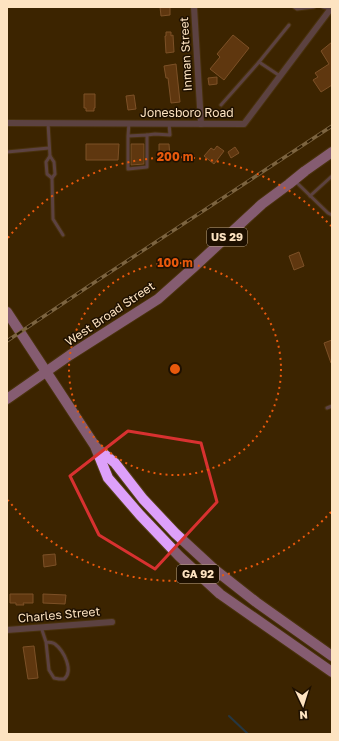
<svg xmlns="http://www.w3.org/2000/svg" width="339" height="741" font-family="'Golos Text',sans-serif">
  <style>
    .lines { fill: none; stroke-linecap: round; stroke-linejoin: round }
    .stream { stroke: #0a4e93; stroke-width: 2 }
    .building { fill: #894e23; stroke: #ca8555 }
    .lane-casing { stroke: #58401b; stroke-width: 5 }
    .street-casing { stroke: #58401b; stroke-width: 8 }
    .primary-casing { stroke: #58401b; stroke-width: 12 }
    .lane { stroke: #836691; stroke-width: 3 }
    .street { stroke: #836691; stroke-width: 6 }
    .primary { stroke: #dda0fa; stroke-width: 10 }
    .rail-casing { stroke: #cbb18e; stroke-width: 3.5 }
    .rail { stroke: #1e1000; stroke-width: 2; stroke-dasharray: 6; stroke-linecap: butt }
    .marked { fill: none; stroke: #d83130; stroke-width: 3; stroke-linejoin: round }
    .ring { fill: none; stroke: #e8590c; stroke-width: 2; stroke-dasharray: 2 4 }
    .labels { text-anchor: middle; stroke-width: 3; stroke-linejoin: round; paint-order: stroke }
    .shield { fill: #1e1000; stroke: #baa487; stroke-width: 1 }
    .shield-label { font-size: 11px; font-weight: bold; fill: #fde3c1 }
    .street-label { font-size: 12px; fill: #fde3c1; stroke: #1e1000 }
    .centre { fill: #e8590c; stroke: #1e1000; stroke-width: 2 }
    .ring-label { font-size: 12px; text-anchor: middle; font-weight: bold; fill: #e8590c; stroke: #1e1000; stroke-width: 3; stroke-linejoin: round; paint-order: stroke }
  </style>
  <rect width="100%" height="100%" fill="#3d2500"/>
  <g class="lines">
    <polyline class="stream" points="229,716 248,734"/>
  </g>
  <g class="building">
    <polygon points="160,7 170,7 170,15 161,16"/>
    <polygon points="166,32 171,32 171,36 173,35 174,52 166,53 165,36 166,36"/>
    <polygon points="233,35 249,48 224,80 210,69 220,57 217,54"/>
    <polygon points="332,42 332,85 321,92 313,80 318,77 315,73 329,64 321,51"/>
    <polygon points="176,64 180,102 171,103 168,78 166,78 164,66"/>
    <polygon points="217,77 217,84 209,85 208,78"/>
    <polygon points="84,94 95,94 95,108 94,108 94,111 86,111 86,108 84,108"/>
    <polygon points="134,95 136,109 128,110 126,96"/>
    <polygon points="86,144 119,144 118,160 86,160"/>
    <polygon points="131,144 144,144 144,164 131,165"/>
    <polygon points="159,144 169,144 170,157 159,157"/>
    <polygon points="217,146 224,151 214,164 204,156 211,148 214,150"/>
    <polygon points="235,147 239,153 231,158 228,152"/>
    <polygon points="299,252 304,266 294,270 289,256"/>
    <polygon points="332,340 332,362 331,363 324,343"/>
    <polygon points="55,554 56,565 44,567 43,555"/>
    <polygon points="10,594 33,594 33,603 23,603 24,605 16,605 16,603 10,603"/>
    <polygon points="43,594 66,595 65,604 43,603"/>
    <polygon points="34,646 38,678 28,679 23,647"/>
  </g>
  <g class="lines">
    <g class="lane-casing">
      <g id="lane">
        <polyline points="294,7 297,9 314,7"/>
        <polyline points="323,7 331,9"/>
        <polyline points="280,76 259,62 289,25"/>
        <polyline points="221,105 259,62"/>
        <polyline points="48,123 50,156 54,162 55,174 52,178 53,219 63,235"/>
        <polyline points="147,135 155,134 170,135 169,124"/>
        <polyline points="128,136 128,169 147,167 147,135 128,136 129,123"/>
        <polyline points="7,152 49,148"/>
        <polyline points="50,156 46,162 47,174 52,178"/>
        <polyline points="295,181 328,213 332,215"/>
        <polyline points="310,196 332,176"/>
        <polyline points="327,408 332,406"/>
        <path d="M41,627l5,15 3,28 5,8 5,1h5c10,-8 0,-28 -9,-35 -3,-2 -6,-2 -9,-2"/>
      </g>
    </g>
    <g class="street-casing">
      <g id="street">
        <polyline points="194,7 201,124"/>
        <polyline points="7,123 244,124 332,7"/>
        <polyline points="7,630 112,622"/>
      </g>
    </g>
    <g class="primary-casing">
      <g id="primary">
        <polyline points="7,312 95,446 108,478 140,515 179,556 220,594 332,672"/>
        <polyline points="7,399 70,355 158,299 194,267 262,204 289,184 305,171 332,152"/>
        <polyline points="97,448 115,463 143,499 175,533 214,569 256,602 332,656"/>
      </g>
    </g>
    <use href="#lane" class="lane"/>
    <use href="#street" class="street"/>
    <use href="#primary" class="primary"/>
    <g class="rail-casing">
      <polyline id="rail" points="7,341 89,286 332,126"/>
    </g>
    <use href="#rail" class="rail"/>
  </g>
  <path d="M0 0H339V741H0ZM128,431l73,12 16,59 -62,67 -56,-34 -29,-59z" fill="#3d2500" fill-opacity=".55" fill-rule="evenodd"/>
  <path class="marked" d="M128,431l73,12 16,59 -62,67 -56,-34 -29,-59z"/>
  <g class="ring">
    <circle cx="175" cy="369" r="106"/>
    <path d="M331 512A212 212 0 0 1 8 500M8 238A212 212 0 0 1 331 226"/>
  </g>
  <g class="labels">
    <g class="shield">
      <rect x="207" y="228" width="40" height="18" rx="3"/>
      <rect x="177" y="565" width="42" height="18" rx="3"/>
    </g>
    <g class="shield-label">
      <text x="227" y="241">US 29</text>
      <text x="198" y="578">GA 92</text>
    </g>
    <g class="street-label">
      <text transform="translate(186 54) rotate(-93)" y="4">Inman Street</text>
      <text x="187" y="117">Jonesboro Road</text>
      <text transform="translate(110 314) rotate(-34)" y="4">West Broad Street</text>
      <text transform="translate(59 615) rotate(-5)" y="4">Charles Street</text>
    </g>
  </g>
  <circle cx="175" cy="369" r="6" class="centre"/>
  <g class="ring-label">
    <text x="175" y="161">200 m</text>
    <text x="175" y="267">100 m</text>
  </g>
  <rect width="339" height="741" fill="none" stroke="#fde3c1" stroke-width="16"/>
  <g transform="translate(303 705) rotate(176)" stroke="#1e1000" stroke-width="3" paint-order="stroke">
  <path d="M0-3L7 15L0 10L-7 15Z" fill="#fde3c1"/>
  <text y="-6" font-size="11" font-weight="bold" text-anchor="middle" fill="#fde3c1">N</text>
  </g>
</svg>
